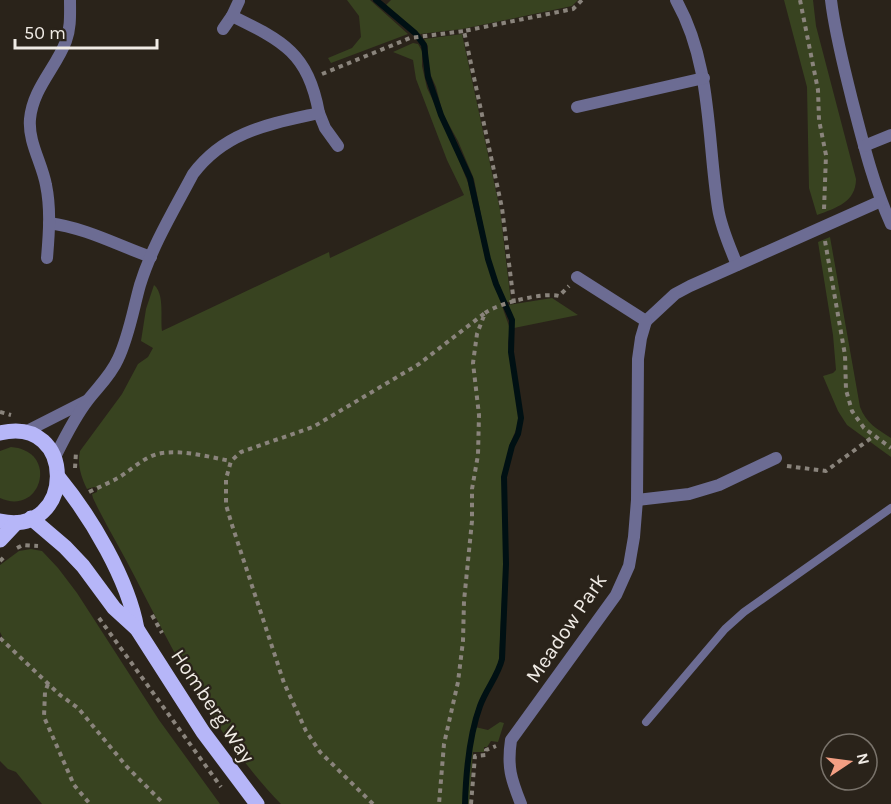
<svg xmlns="http://www.w3.org/2000/svg" width="891" height="804" font-family="Karla,sans-serif">
  <style>
    .green { fill: #384320 }
    .lines { fill: none; stroke-linecap: round; stroke-linejoin: round }
    .stream { stroke: #001013; stroke-width: 6 }
    .path { stroke: #8a847c; stroke-width: 4; stroke-dasharray: 4.5 4.5; stroke-linecap: butt }
    .lane { stroke: #6c6c93; stroke-width: 8 }
    .street { stroke: #6c6c93; stroke-width: 12 }
    .primary { stroke: #b6b6f8; stroke-width: 15 }
    .labels { text-anchor: middle; stroke-width: 4.5; stroke-linejoin: round; paint-order: stroke }
    .street-label { font-size: 21px; fill: #f0ebe5; stroke: #2a231a }
  </style>
  <rect width="100%" height="100%" fill="#2a231a"/>
  <g class="green">
    <polygon points="347,0 370,0 408,34 331,63 328,58 352,48 361,37 359,16"/>
    <polygon points="391,0 578,0 572,6 462,29 420,34 386,5"/>
    <path d="M784,0h29l3,26 40,153c0,23 -20,29 -39,36l-8,-27 -2,-101z"/>
    <polygon points="462,34 500,210 511,302 506,302 490,261 474,179 458,141 443,114 436,87 428,69 428,46 424,39"/>
    <path d="M413,43l5,1 4,7v15l5,22 20,42 21,53 18,77 24,69 -2,14 10,67v15l-8,19 -7,30 1,81 -5,106c-4,17 -16,30 -22,46 -10,30 -13,66 -14,97h-182c-63,-65 -104,-145 -145,-225 -14,-28 -30,-53 -43,-81l-1,-4 5,-2v-4l-3,-1 -7,2c-6,-12 -10,-25 -7,-38l42,-57 16,-30 10,-7 5,-9 -12,-7 5,-32 8,-24c11,9 6,33 8,46l167,-79 1,6 134,-63 -17,-35 -31,-81 -3,-19 -20,-8z"/>
    <path d="M830,237l30,170c6,16 17,22 31,31v19l-44,-32 -9,-14 -15,-35 10,-3 3,-3 -3,-35 -15,-93z"/>
    <polygon points="552,298 578,315 514,328 514,319 508,305"/>
    <path d="M11,447c49,4 30,70 -11,51v-47z"/>
    <polygon points="31,549 42,551 58,568 77,593 159,720 220,804 42,804 16,772 8,769 0,761 0,643 3,638 0,632 0,565 19,551"/>
    <polygon points="500,722 504,723 498,742 491,741 487,747 484,747 484,752 473,752 469,804 466,804 468,768 475,727 488,730"/>
  </g>
  <g class="lines">
    <path class="stream" d="M376,0l39,33 9,12 4,32 13,38 29,63 18,81 8,25 16,36 -1,32 10,66 -3,16 -6,12 -8,31 2,87 -4,95c-4,17 -16,30 -22,47 -11,30 -14,65 -15,98"/>
    <g class="path">
      <polyline points="800,0 818,90 819,120 826,155 824,210"/>
      <polyline points="322,74 410,38 464,31"/>
      <polyline points="825,241 845,355 846,390 852,411 864,428 891,448"/>
      <polyline points="514,303 502,208 464,31 573,9 582,0"/>
      <path d="M485,313c14,-10 58,-21 74,-17l10,-10"/>
      <polyline points="0,412 11,415"/>
      <polyline points="787,466 826,471 874,436"/>
      <polyline points="75,468 76,452"/>
      <path d="M89,492c10,-5 20,-9 29,-14 15,-9 26,-22 44,-25 22,-3 47,4 69,8"/>
      <polyline points="17,548 23,545 38,546"/>
      <polyline points="0,561 6,555"/>
      <polyline points="152,615 162,633"/>
      <polyline points="99,618 221,787"/>
      <polyline points="0,638 60,695 78,708 127,767 164,804"/>
      <polyline points="48,684 45,692 44,717 74,785 90,804"/>
      <polyline points="373,804 320,752 306,731 284,683 232,525 226,505 226,479 231,461 241,452 313,427 419,364 485,313 477,334 473,363 479,415 478,455 472,489 472,521 464,601 463,641 458,682 444,744 439,804"/>
      <polyline points="471,804 475,756 486,755 486,750 496,746"/>
    </g>
    <polyline class="lane" points="646,722 725,629 744,612 891,508"/>
    <g class="street">
      <path d="M676,0c36,64 31,138 42,208 3,20 12,39 19,57"/>
      <path d="M831,0c4,34 13,67 21,100 11,42 21,84 39,124"/>
      <polyline points="223,29 232,16"/>
      <polyline points="577,107 704,78"/>
      <polyline points="319,113 325,128 338,146"/>
      <polyline points="864,146 891,135"/>
      <path d="M49,223c37,5 68,22 102,34"/>
      <path d="M47,258c2,-24 4,-49 -1,-73 -4,-22 -18,-43 -16,-66 3,-31 26,-51 36,-78 5,-14 4,-27 4,-41"/>
      <polyline points="646,321 675,294 690,286 881,201"/>
      <polyline points="25,432 86,401"/>
      <path d="M54,459c10,-20 20,-41 34,-59 11,-14 23,-25 30,-41 11,-23 15,-49 22,-74 12,-39 34,-75 53,-111 32,-43 77,-50 126,-61 -11,-60 -36,-72 -87,-97l7,-15"/>
      <polyline points="637,500 689,494 719,485 776,458"/>
      <path d="M521,804c-10,-25 -14,-37 -10,-64l105,-145 13,-29 5,-29 3,-37 1,-141 3,-21 5,-17 -69,-44"/>
    </g>
    <g class="primary">
      <path d="M0,433c77,-19 76,105 0,88"/>
      <path d="M59,478c32,39 69,101 78,151"/>
      <polyline points="31,518 65,547 83,566 114,608 137,629 203,732 257,804"/>
      <polyline points="0,540 16,523"/>
    </g>
  </g>
  <g class="labels">
    <g class="street-label">
      <text transform="translate(566 628) rotate(-56)" y="7">Meadow Park</text>
      <text transform="translate(213 706) rotate(56)" y="7">Homberg Way</text>
    </g>
  </g>
  <g transform="translate(849 762) rotate(77)"><circle r="28" fill="#2a231a" stroke="#79736b" stroke-width="1.5"/>
  <path d="M0-4.5L10 22L0 15L-10 22Z" fill="#f39f83"/>
  <text y="-9" font-size="16" font-weight="bold" text-anchor="middle" fill="#f0ebe5">N</text>
  </g>
  <path d="M15 39v9h142v-9" fill="none" stroke="#f0ebe5" stroke-width="3"/>
  <text x="24" y="39" font-size="18" fill="#f0ebe5" stroke="#2a231a" stroke-width="4.5" paint-order="stroke">50 m</text>
</svg>
